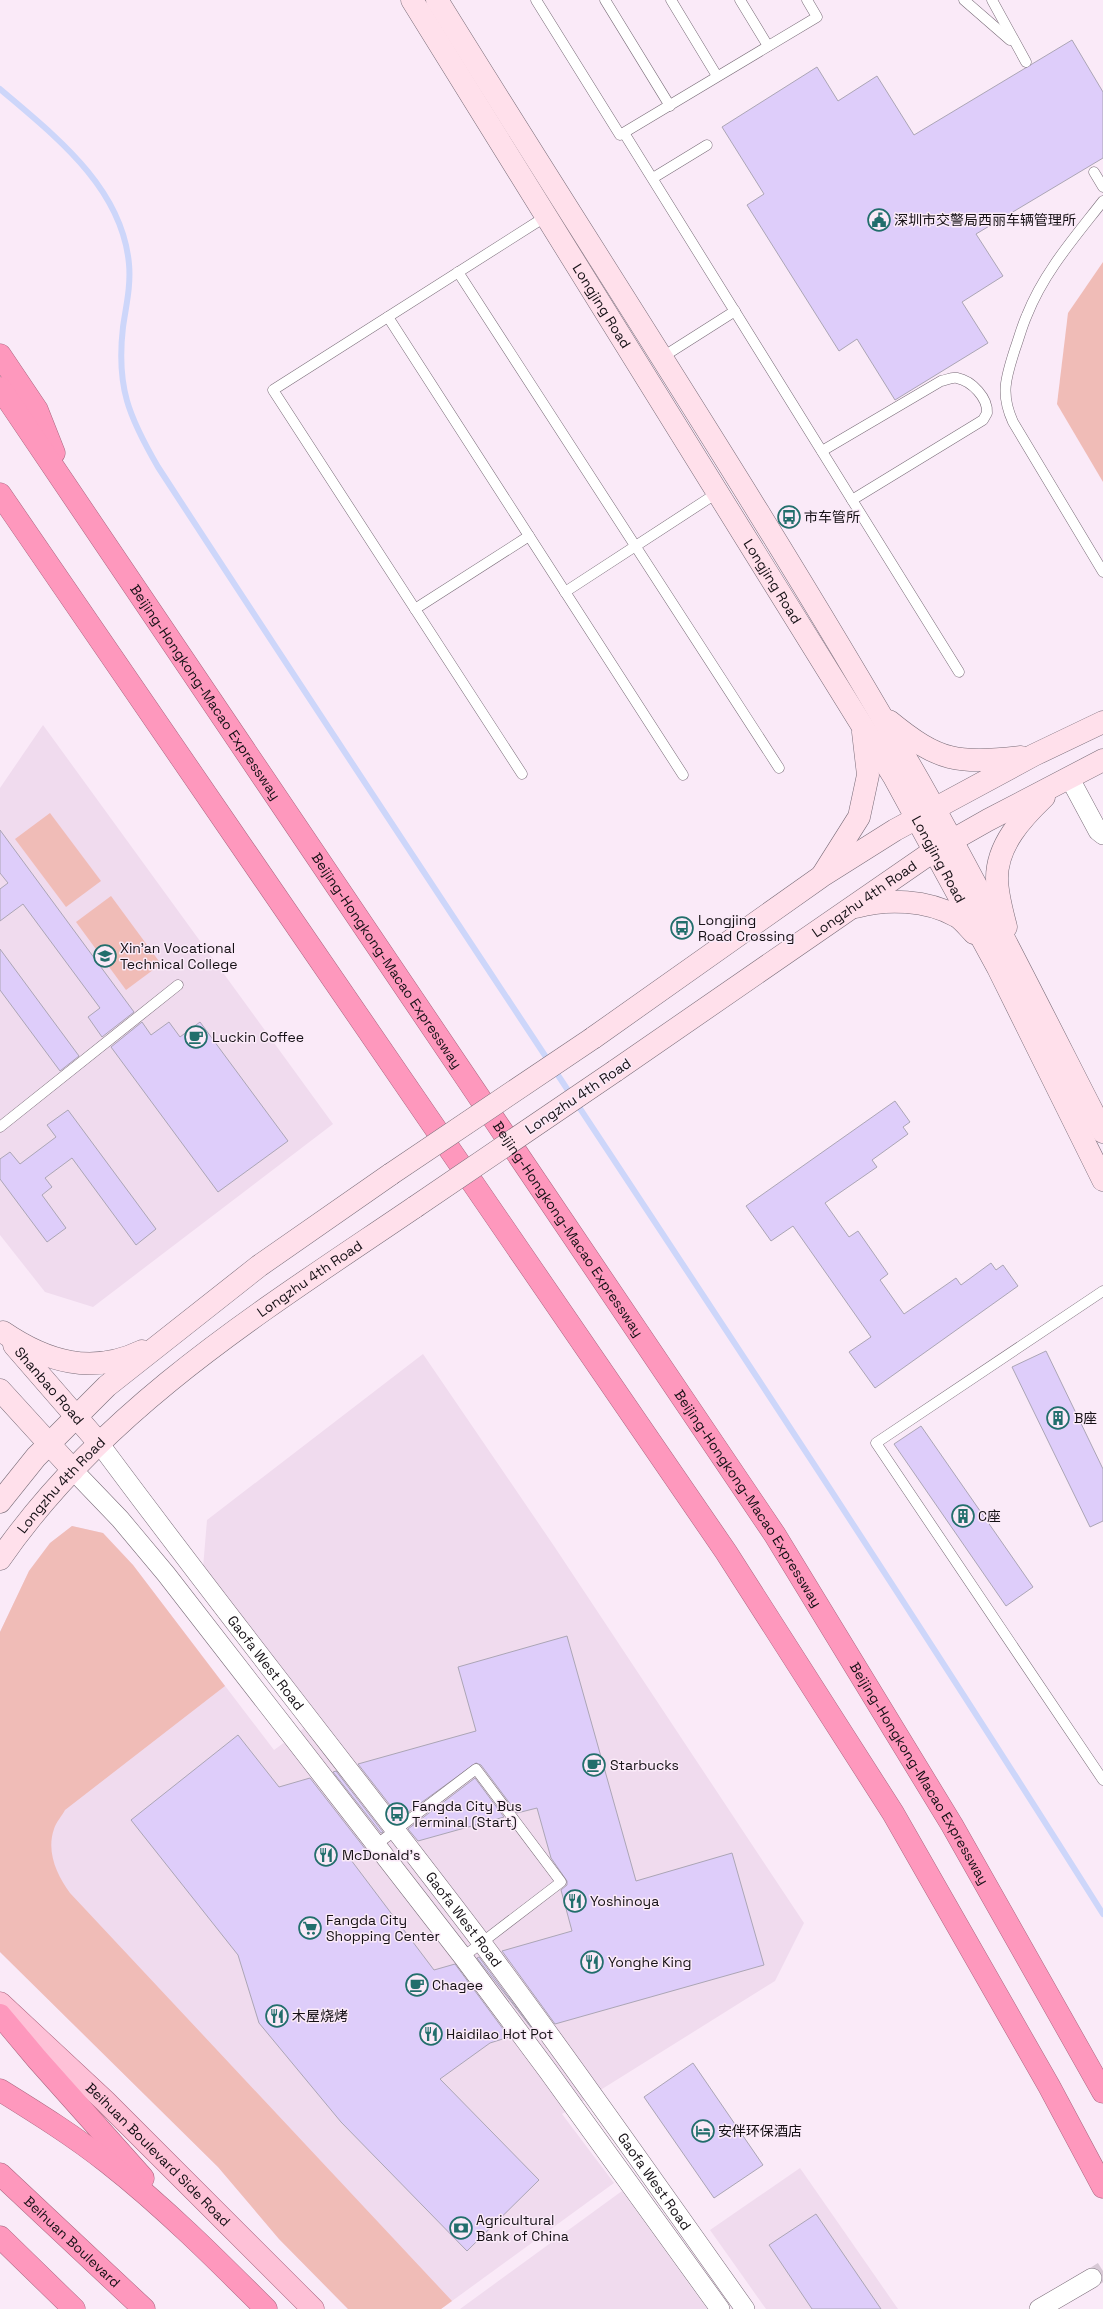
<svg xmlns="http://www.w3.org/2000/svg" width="1103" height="2309" font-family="'Space Grotesk','Noto Sans SC',sans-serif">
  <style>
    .built { fill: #f0dbee }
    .green { fill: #f0bcb7 }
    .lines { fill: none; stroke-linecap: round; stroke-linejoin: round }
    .stream { stroke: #cdd6fa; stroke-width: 6 }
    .building { fill: #decdfa; stroke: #aba5b5 }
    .street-tunnel { stroke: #d8c9d6; stroke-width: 19; stroke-dasharray: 19 10; stroke-linecap: butt }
    .lane-casing { stroke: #796c78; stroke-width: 11 }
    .street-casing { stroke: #796c78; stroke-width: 20 }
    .secondary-casing { stroke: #796c78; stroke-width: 23 }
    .primary-casing { stroke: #ac6882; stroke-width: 23 }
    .highway-casing { stroke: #ac6882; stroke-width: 23 }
    .lane { stroke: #fff; stroke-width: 10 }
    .street { stroke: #fff; stroke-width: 19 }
    .secondary { stroke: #ffe0eb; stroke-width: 22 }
    .primary { stroke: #fec1d7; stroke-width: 22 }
    .highway { stroke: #fe98bd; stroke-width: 22 }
    .secondary-bridge-casing { stroke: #796c78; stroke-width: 23; stroke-linecap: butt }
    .secondary-bridge { stroke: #ffe0eb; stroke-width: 22 }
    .labels { text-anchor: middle; stroke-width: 3; stroke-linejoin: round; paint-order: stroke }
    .poi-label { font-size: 14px; fill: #151015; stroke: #faeaf8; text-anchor: start }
    .street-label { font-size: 14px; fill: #151015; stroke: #faeaf8 }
  </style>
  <rect width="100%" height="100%" fill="#faeaf8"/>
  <g class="built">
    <polygon points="43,725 333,1124 93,1307 45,1292 0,1235 0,788"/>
    <polygon points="423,1354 554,1546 804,1923 775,1981 562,2114 614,2183 441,2309 348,2309 279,2239 218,2167 0,1952 0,1632 29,1571 50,1543 72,1526 103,1533 133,1565 274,1750 315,1720 203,1568 207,1520"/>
    <polygon points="800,2168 898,2309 766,2309 710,2230"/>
    <polygon points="622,2191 707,2309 460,2309"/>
  </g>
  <g class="green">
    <polygon points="1103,262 1103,482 1057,404 1068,313"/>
    <polygon points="50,813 101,881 66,907 15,839"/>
    <polygon points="111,896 161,964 126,990 76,922"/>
    <path d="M72,1526l31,7 30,32 92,121 -160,124c-3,6 -9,12 -11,19 -8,23 3,46 16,64l382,408 -11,8h-93l-69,-70 -61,-72 -218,-215v-320l29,-61 21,-28z"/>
  </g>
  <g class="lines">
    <path class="stream" d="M0,89c55,47 122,98 129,175 2,22 -3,42 -6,63 -7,60 6,90 35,140 314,483 638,960 945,1447"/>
  </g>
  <g class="building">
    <polygon points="1072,40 1103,92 1103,158 976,234 1003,276 962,302 988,343 895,400 857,339 839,351 747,205 764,194 722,127 817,67 838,101 877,76 914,135"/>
    <polygon points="0,830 134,1012 102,1037 88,1017 100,1008 23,904 0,921 0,889 8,883 0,873"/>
    <polygon points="0,949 79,1056 60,1071 0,990"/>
    <polygon points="142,1022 151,1035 169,1022 180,1037 200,1022 288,1141 218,1192 111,1047"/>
    <polygon points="895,1101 910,1122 903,1127 908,1134 872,1160 877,1167 825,1203 849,1237 858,1231 888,1274 880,1280 904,1314 956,1278 961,1285 991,1263 996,1270 1003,1265 1018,1286 875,1388 849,1352 871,1337 793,1226 771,1241 746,1206"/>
    <polygon points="68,1110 156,1229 136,1245 72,1158 45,1178 52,1187 42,1195 66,1228 47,1242 0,1179 0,1159 10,1152 20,1164 56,1137 47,1125"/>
    <polygon points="1046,1351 1103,1469 1103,1521 1090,1527 1012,1367"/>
    <polygon points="921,1426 1033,1587 1006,1606 894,1444"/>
    <polygon points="567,1636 636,1881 732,1853 764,1965 555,2024 502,1951 572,1931 561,1890 567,1885 567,1881 551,1858 537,1808 517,1813 481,1765 476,1763 400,1818 358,1764 476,1731 458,1667"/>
    <polygon points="238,1735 279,1787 310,1778 370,1855 351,1860 434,1970 455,1964 509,2037 490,2043 440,2079 539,2180 467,2251 341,2122 259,2023 238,1955 131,1820"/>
    <polygon points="336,1771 383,1832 381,1833 333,1772"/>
    <polygon points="475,1778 504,1817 418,1841 408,1829"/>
    <polygon points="479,1957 507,1995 533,2030 477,1958"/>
    <polygon points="693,2063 763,2165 714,2198 644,2097"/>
    <polygon points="816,2214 881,2309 812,2309 769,2245"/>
  </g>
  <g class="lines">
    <polyline class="street-tunnel" points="1092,2278 1103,2271"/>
    <g class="lane-casing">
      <g id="lane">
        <polyline points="536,0 620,135 817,17 807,0"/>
        <polyline points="605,0 670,106"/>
        <polyline points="671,0 717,76"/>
        <polyline points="740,0 768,46"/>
        <polyline points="964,0 1010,40"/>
        <polyline points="992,0 1026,62"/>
        <polyline points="624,133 959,672"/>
        <polyline points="1094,172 1103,187"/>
        <polyline points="653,178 707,145"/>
        <path d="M1103,201c-28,36 -59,71 -76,114 -5,11 -8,23 -12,34 -9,28 -15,45 -2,73l90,150"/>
        <polyline points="458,272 779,768"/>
        <polyline points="388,317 683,775"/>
        <polyline points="661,358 735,311"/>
        <path d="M822,451l119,-70c5,-1 11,-4 16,-3 15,3 31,20 30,35l-4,7 -131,80"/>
        <polyline points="565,592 717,493"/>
        <polyline points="415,609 529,536"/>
        <polyline points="522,774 273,390 545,217"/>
        <polyline points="0,1127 178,985"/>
        <polyline points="1103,1291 876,1443 1103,1780"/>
        <polyline points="376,1845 476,1769 561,1882 463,1957"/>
      </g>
    </g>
    <g class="street-casing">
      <g id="street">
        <polyline points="1069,777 1098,831 1103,835"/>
        <path id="s1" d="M99,1443c125,169 256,333 383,500 90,120 176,244 263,366"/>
        <polyline points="73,1470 120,1519 166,1574 463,1957 548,2071 720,2309"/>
        <polyline points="1039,2309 1092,2278"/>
      </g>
    </g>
    <g class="secondary-casing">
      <g id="secondary">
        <path id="s2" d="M412,0l482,777 104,191 105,212"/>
        <path d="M437,0c161,260 330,516 482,781 65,115 124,234 184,351"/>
        <path d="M889,721c50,41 68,43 132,36"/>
        <polyline points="823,874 859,817 868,775 863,732"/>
        <path d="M856,907c31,-9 71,-7 100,9 6,3 13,12 18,17"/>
        <path d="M1006,927c-4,-16 -9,-33 -9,-49 0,-33 25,-60 47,-81"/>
        <polyline points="593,1038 822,876 895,830 1034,755 1103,722"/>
        <path id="s3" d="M615,1071l320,-221 53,-30 115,-60"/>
        <path d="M3,1332c44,30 89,43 139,19"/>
        <path id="s4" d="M14,1345l85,98"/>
        <polyline points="0,1390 73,1470"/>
        <polyline points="0,1502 36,1457 107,1386 259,1266 391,1174"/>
        <path id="s5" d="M0,1559c105,-152 265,-250 415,-352"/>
      </g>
    </g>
    <g class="primary-casing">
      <g id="primary">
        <path id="s6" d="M0,2003l105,98 208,208"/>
      </g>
    </g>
    <g class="highway-casing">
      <g id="highway">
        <polyline points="0,355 37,410 54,453"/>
        <path id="s7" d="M0,388l775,1147 177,290 151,267"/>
        <polyline points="0,494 726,1552 893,1813 1049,2086 1103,2187"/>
        <polyline points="0,2015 37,2059 143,2178"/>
        <path d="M0,2090c37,23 74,46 108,73 56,44 108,96 158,146"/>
        <path id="s8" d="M0,2174l144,135"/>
        <polyline points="0,2237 74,2309"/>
      </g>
    </g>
    <use href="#lane" class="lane"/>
    <use href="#street" class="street"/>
    <use href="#secondary" class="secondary"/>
    <use href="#primary" class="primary"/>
    <use href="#highway" class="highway"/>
    <g class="secondary-bridge-casing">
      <g id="secondary-bridge">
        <polyline points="391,1174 593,1038"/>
        <polyline points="415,1207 615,1071"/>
      </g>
    </g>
    <use href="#secondary-bridge" class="secondary-bridge"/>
  </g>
  <defs>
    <g id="civic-ring" transform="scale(1.15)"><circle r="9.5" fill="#faeaf8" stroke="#226e6c" stroke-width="1.5"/><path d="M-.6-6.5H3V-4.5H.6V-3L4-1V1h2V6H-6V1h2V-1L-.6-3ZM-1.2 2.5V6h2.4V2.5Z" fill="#226e6c"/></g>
    <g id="bus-ring" transform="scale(1.15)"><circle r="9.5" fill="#faeaf8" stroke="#226e6c" stroke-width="1.5"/><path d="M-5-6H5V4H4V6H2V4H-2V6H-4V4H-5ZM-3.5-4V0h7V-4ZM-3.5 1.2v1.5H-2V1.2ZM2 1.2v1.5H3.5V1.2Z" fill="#226e6c"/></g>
    <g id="university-ring" transform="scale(1.15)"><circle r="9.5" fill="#faeaf8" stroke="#226e6c" stroke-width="1.5"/><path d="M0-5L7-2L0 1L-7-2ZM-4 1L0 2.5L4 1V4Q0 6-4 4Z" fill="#226e6c"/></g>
    <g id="cafe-ring" transform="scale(1.15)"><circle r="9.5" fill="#faeaf8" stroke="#226e6c" stroke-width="1.5"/><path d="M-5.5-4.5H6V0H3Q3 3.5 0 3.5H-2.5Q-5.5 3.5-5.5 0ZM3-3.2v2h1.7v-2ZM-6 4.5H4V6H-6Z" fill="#226e6c"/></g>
    <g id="building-ring" transform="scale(1.15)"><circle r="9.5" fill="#faeaf8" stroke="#226e6c" stroke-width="1.5"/><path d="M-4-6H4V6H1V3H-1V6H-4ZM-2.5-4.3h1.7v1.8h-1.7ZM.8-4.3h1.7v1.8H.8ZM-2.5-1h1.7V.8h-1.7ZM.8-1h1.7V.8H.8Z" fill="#226e6c"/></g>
    <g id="restaurant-ring" transform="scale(1.15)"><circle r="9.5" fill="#faeaf8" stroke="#226e6c" stroke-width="1.5"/><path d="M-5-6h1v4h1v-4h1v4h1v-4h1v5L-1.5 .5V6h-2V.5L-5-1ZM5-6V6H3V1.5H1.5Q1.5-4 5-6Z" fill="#226e6c"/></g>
    <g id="supermarket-ring" transform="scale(1.15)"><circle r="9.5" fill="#faeaf8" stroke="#226e6c" stroke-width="1.5"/><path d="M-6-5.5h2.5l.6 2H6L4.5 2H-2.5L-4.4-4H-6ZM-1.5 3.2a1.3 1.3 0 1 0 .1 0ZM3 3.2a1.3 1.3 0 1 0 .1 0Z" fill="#226e6c"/></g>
    <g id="hotel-ring" transform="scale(1.15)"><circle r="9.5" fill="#faeaf8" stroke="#226e6c" stroke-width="1.5"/><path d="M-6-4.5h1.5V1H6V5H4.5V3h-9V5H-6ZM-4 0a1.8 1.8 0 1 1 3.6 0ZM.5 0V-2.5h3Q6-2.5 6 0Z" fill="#226e6c"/></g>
    <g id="bank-ring" transform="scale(1.15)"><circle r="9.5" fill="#faeaf8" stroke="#226e6c" stroke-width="1.5"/><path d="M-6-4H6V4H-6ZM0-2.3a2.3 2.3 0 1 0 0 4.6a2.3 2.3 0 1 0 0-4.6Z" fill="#226e6c"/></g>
  </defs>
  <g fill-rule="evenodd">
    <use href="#civic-ring" x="879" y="220"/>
    <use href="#bus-ring" x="789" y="517"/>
    <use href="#bus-ring" x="682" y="928"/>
    <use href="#university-ring" x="105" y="956"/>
    <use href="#cafe-ring" x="196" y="1037"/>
    <use href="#building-ring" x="1058" y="1418"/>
    <use href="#building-ring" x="963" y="1516"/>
    <use href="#cafe-ring" x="594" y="1765"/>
    <use href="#bus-ring" x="397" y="1814"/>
    <use href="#restaurant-ring" x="326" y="1855"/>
    <use href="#restaurant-ring" x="575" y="1901"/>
    <use href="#supermarket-ring" x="310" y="1928"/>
    <use href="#restaurant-ring" x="592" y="1962"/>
    <use href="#cafe-ring" x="417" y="1985"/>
    <use href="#restaurant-ring" x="277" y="2016"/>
    <use href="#restaurant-ring" x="431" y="2034"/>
    <use href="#hotel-ring" x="703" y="2131"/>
    <use href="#bank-ring" x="461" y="2228"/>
  </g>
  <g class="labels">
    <g class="poi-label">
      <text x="894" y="225">深圳市交警局西丽车辆管理所</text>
      <text x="804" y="522">市车管所</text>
      <text x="698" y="925">Longjing<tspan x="698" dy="16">Road Crossing</tspan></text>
      <text x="120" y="953">Xin'an Vocational<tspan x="120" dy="16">Technical College</tspan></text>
      <text x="212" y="1042">Luckin Coffee</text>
      <text x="1074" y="1423">B座</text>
      <text x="978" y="1521">C座</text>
      <text x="610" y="1770">Starbucks</text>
      <text x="412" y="1811">Fangda City Bus<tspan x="412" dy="16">Terminal (Start)</tspan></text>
      <text x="342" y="1860">McDonald's</text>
      <text x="590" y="1906">Yoshinoya</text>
      <text x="326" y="1925">Fangda City<tspan x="326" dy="16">Shopping Center</tspan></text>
      <text x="608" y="1967">Yonghe King</text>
      <text x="432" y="1990">Chagee</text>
      <text x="292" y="2021">木屋烧烤</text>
      <text x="446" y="2039">Haidilao Hot Pot</text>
      <text x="718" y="2136">安伴环保酒店</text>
      <text x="476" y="2225">Agricultural<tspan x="476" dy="16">Bank of China</tspan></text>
    </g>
    <g class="street-label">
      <text dy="5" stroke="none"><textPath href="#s2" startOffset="360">Longjing Road</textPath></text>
      <text dy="5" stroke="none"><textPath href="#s2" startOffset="684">Longjing Road</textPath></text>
      <text dy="5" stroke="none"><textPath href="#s7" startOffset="367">Beijing-Hongkong-Macao Expressway</textPath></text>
      <text dy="5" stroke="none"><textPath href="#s2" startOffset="1008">Longjing Road</textPath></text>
      <text dy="5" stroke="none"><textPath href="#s3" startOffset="303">Longzhu 4th Road</textPath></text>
      <text dy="5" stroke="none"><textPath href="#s7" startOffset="691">Beijing-Hongkong-Macao Expressway</textPath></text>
      <text transform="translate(578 1096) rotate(-34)" y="5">Longzhu 4th Road</text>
      <text dy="5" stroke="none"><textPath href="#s7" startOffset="1015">Beijing-Hongkong-Macao Expressway</textPath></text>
      <text dy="5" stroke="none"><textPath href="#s5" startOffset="420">Longzhu 4th Road</textPath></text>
      <text dy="5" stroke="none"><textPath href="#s4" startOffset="54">Shanbao Road</textPath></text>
      <text dy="5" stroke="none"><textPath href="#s5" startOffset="96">Longzhu 4th Road</textPath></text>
      <text dy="5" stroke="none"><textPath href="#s7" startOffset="1339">Beijing-Hongkong-Macao Expressway</textPath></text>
      <text dy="5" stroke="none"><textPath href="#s1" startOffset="276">Gaofa West Road</textPath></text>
      <text dy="5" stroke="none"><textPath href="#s7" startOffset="1663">Beijing-Hongkong-Macao Expressway</textPath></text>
      <text dy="5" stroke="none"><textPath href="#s1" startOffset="600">Gaofa West Road</textPath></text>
      <text dy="5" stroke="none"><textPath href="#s6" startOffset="219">Beihuan Boulevard Side Road</textPath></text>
      <text dy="5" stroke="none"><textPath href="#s1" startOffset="924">Gaofa West Road</textPath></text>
      <text dy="5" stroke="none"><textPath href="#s8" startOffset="99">Beihuan Boulevard</textPath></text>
    </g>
  </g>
</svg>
